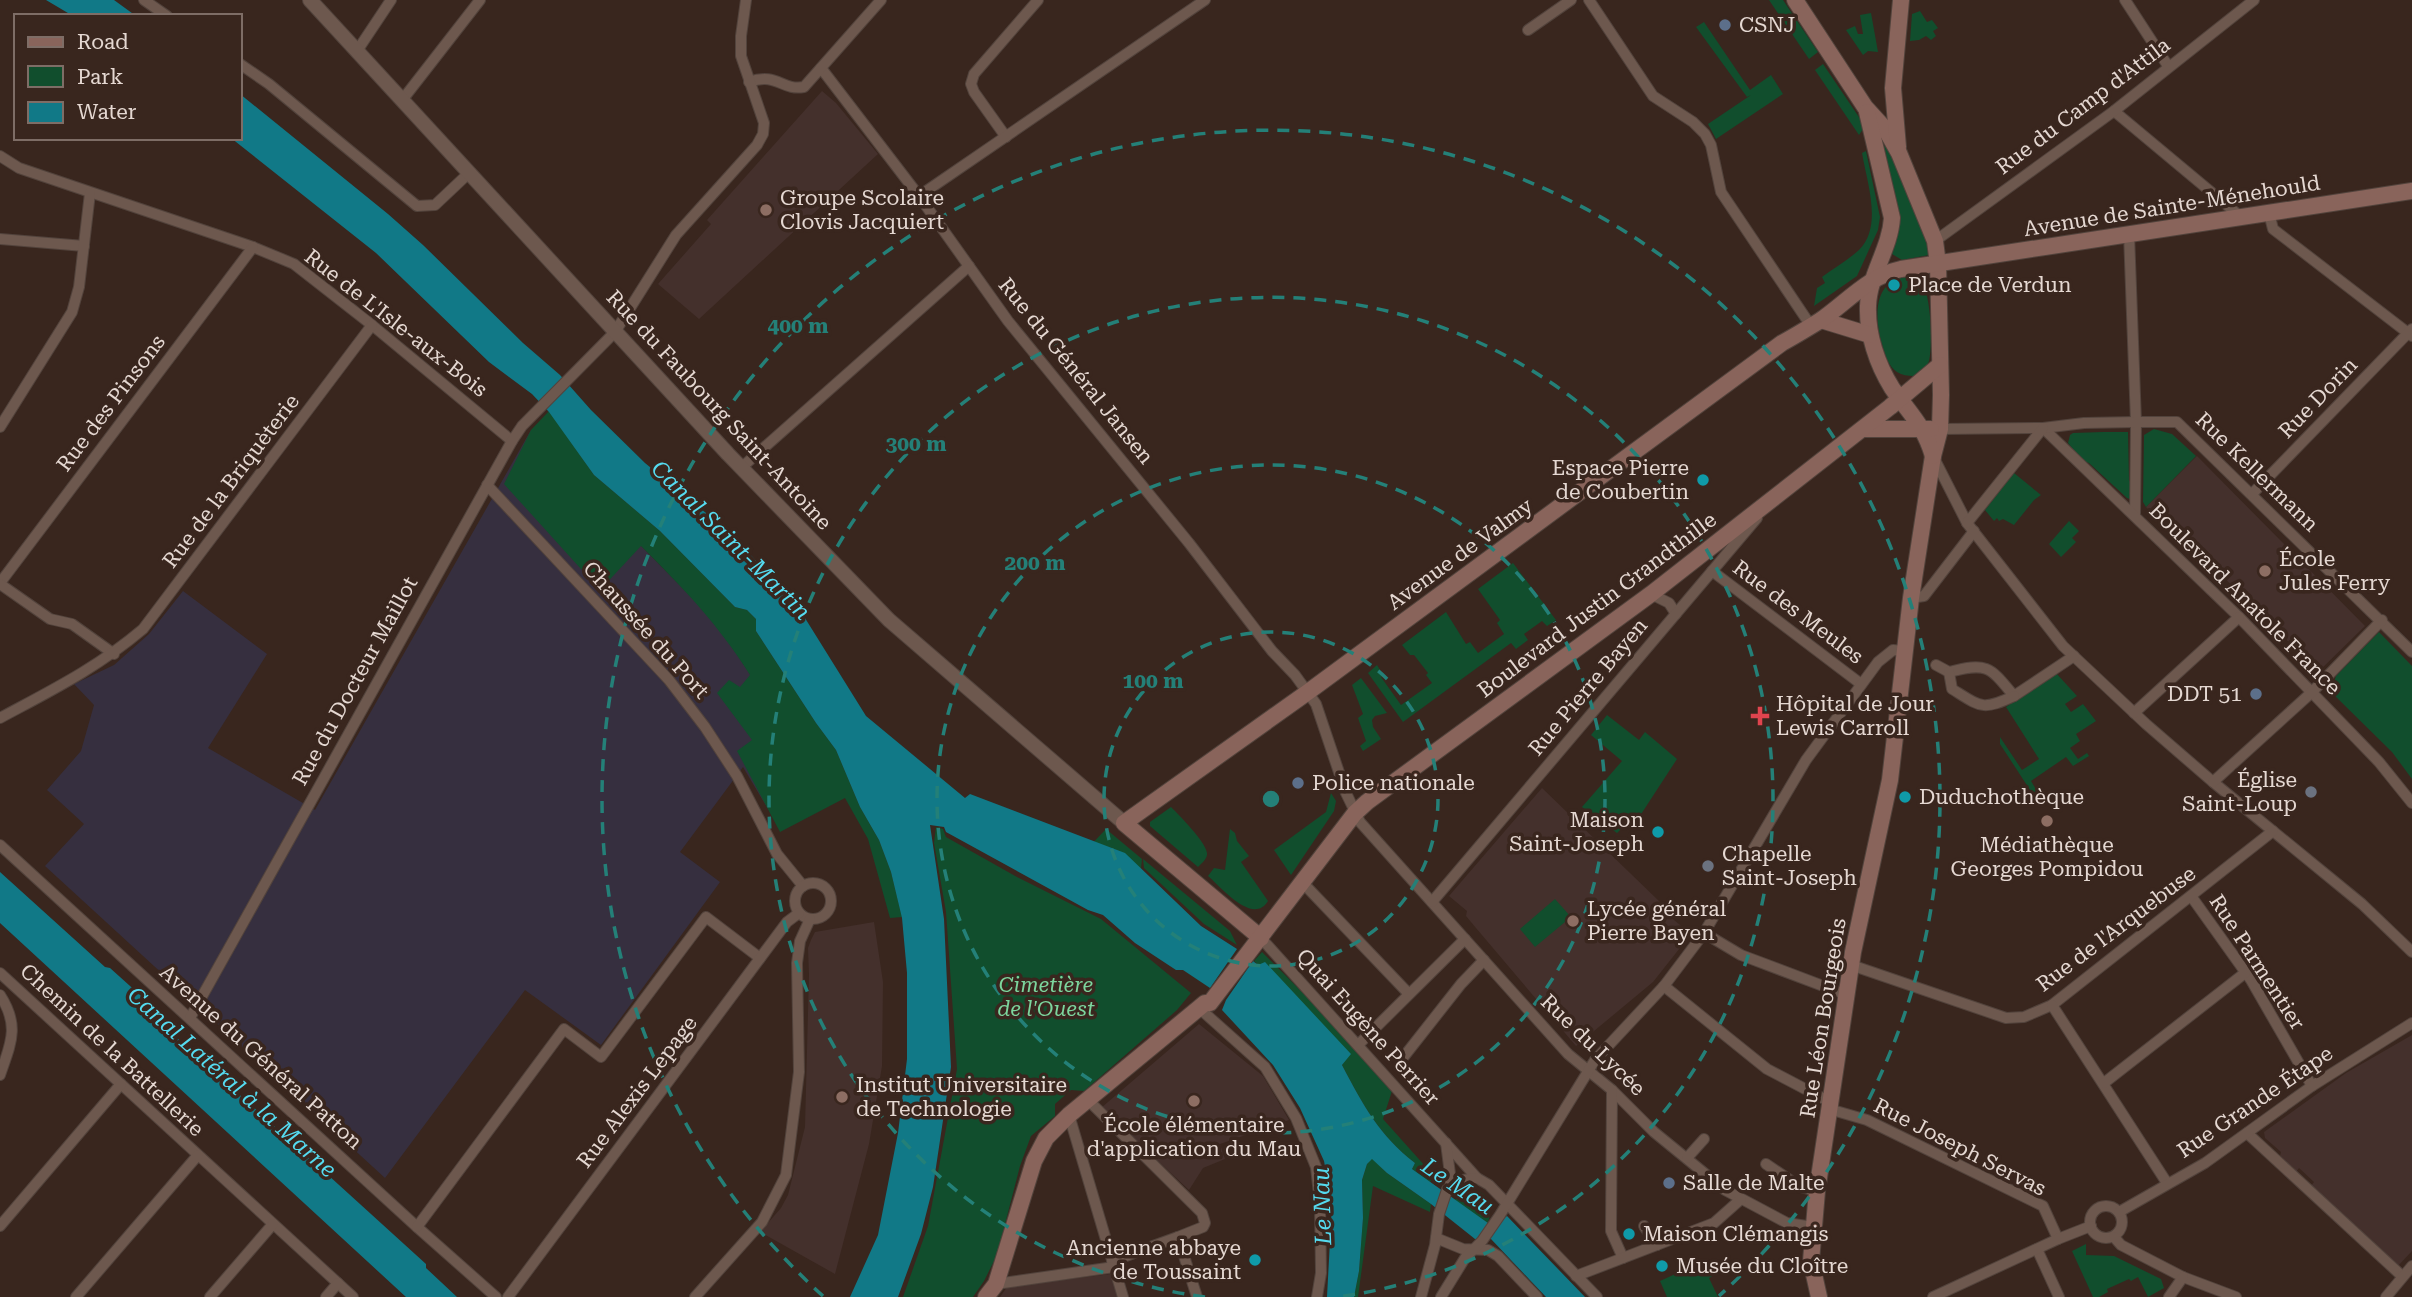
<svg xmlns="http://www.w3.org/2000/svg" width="2412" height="1297" font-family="'Roboto Serif',serif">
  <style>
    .industrial { fill: #362f3f }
    .education { fill: #44302c }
    .green { fill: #114e2d }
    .water { fill: #117987 }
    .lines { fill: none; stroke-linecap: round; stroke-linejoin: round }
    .minor-casing { stroke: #52433c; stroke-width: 12 }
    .tertiary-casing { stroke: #52433c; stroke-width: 16 }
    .secondary-casing { stroke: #52433c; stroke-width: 18 }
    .minor { stroke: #6d584e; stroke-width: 10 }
    .tertiary { stroke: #6d584e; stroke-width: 14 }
    .secondary { stroke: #89645b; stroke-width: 16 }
    .ring { fill: none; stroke: #248078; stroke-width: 3.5; stroke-dasharray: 12 9 }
    .service-dot { fill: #5c6f8a; stroke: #39261e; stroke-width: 2.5 }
    .education-dot { fill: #8d6e63; stroke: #39261e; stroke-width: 2.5 }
    .culture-dot { fill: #0f9aa8; stroke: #39261e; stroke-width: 2.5 }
    .health-dot { fill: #e0444e; stroke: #39261e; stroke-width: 2.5 }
    .worship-dot { fill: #6b7280; stroke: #39261e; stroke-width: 2.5 }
    .labels { text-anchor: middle; stroke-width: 7; stroke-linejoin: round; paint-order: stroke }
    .poi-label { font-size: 21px; fill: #e5d8d2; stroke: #39261e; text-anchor: start }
    .street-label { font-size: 21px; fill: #e5d8d2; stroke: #39261e }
    .park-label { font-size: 21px; font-style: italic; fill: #7cd59d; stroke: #39261e }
    .water-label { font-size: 23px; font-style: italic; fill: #55dbf0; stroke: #39261e }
    .centre { fill: #248078; stroke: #39261e; stroke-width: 3.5 }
    .ring-label { font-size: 21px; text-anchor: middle; font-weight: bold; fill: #248078; stroke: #39261e; stroke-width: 7; stroke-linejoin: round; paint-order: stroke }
  </style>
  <rect width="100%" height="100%" fill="#39261e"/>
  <polygon class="industrial" points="531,430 549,452 701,607 733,648 751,676 780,829 743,767 680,852 720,882 601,1045 525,990 385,1178 45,866 84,824 47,790 81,751 94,705 74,684 114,665 149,634 183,591 267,654 208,748 315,810"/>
  <g class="education">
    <polygon points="822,91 836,103 878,154 699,319 658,284 711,224 707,220"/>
    <polygon points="2197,456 2365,626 2315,675 2306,666 2309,662 2160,514 2156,517 2146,507"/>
    <polygon points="1542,788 1660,902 1657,906 1691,934 1653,982 1576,1046 1476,928 1466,916 1467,911 1449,896"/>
    <polygon points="874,922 883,982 882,1066 869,1144 835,1274 760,1232 781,1208 788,1195 805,1127 809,975 808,948 811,940 815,932"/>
    <polygon points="1199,1024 1263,1076 1289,1120 1220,1144 1225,1159 1203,1168 1189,1190 1101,1108"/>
    <polygon points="2412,1035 2412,1251 2397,1267 2311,1186 2314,1182 2299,1168 2296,1172 2280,1156 2281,1152 2265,1138 2264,1132 2346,1073"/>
    <polygon points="1111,1274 1118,1297 1000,1297 1007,1287"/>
  </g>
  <g class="green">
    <polygon points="1769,0 1783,0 1818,52 1809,59"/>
    <polygon points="1920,11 1927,22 1932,20 1938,28 1933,31 1936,36 1931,40 1926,36 1919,40 1910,41 1912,14"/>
    <polygon points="1871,13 1878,52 1868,51 1863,55 1846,30 1855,26 1858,34 1863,34 1860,15"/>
    <polygon points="1704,22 1750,90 1771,75 1783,94 1716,139 1708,124 1751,95 1747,97 1696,27"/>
    <polygon points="1823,64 1865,126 1859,135 1815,70"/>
    <path d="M1884,146h2c16,34 41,70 43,109l-27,5 -10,-6 8,-33z"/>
    <path d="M1866,151l14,66 -2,13 -21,46 -43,30 3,-18 8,-5 -3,-6c12,-9 26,-17 37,-27 24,-24 8,-67 3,-97z"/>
    <path d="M1907,277c5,2 11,3 15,7 9,9 11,64 7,77 -3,8 -9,11 -16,15 -5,0 -11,-1 -16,-4 -9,-6 -12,-18 -15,-28 -7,-26 -10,-63 25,-67z"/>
    <path d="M549,411l45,64 66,56 75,76 12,3 9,9v12l60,92 20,27 24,57 19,33 12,32 11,45 -12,1 -22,-79 -23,-41 -65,34 -43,-81 15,-11 -35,-47 12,-13 11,7 10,-12c-32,-51 -66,-86 -109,-129l-41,44 -96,-106 27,-54z"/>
    <polygon points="2154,429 2172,434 2196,456 2146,507 2143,502 2144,435"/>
    <polygon points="2103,432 2128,432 2129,480 2133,487 2132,500 2127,498 2089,463 2083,461 2068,443 2070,435 2073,433"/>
    <polygon points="2014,473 2041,495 2034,500 2014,525 2003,519 1999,521 1997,518 1994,521 1985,510"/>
    <polygon points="2069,521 2079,531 2072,538 2076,542 2061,557 2049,544"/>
    <polygon points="1513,563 1556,620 1547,626 1542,621 1524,634 1528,640 1516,649 1511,643 1403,722 1368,673 1377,665 1383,675 1381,677 1401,705 1432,683 1426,675 1428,673 1414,655 1410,655 1402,645 1446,612 1466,644 1470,642 1478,653 1504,634 1497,623 1500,620 1478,589"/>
    <polygon points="2379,632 2412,666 2412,779 2392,752 2331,692 2336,676"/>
    <polygon points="2056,673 2077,696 2065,704 2071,712 2083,704 2096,721 2076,734 2080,741 2070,748 2078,759 2087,753 2089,756 2073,766 2066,757 2031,781 2037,791 2032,793 2000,744 2000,737 2022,770 2039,759 2006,707"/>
    <polygon points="1361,678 1387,713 1375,716 1372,720 1373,727 1381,739 1363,751 1360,746 1366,741 1358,718 1363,714 1352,685"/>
    <polygon points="1607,715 1639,740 1645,732 1677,759 1634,825 1622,828 1617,833 1582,807 1622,761 1591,735"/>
    <polygon points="1331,793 1336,801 1334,811 1291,875 1274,850 1326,812"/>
    <path d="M1171,807c8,8 35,35 36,46 1,5 -5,10 -9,14l-48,-41v-4z"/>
    <polygon points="936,827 943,829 946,837 1017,877 1101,919 1191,993 1177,1010 1084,1091 1071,1090 1055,1104 1055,1116 1031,1136 1020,1166 997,1255 984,1281 973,1297 903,1297 928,1226 957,1069 946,912 934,843"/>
    <polygon points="1106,829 1142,859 1139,886 1089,847"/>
    <path d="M1230,829l5,4 2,8 12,15 -8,6 27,39c-15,25 -47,-14 -60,-25l6,-8 11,2z"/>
    <polygon points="1143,859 1230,931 1237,945 1204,924 1144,868"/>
    <polygon points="1555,899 1571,917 1535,947 1520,929"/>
    <path d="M1262,952l46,46 84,93 -9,28 51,57 -4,6 -18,-13 3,-6c-36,-28 -52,-58 -73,-98l8,-11 -96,-93z"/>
    <polygon points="1372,1158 1387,1173 1431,1204 1430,1212 1373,1186 1358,1297 1354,1297 1359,1271 1363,1217 1362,1180 1367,1164"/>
    <path d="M1469,1190c21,1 24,15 19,33l-33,-23 4,-6z"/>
    <polygon points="2086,1244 2086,1255 2114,1256 2161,1279 2164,1288 2148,1297 2138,1277 2131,1281 2129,1279 2107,1289 2108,1292 2099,1297 2093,1297 2072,1251"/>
    <polygon points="1708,1259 1714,1275 1709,1278 1718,1297 1667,1297 1660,1281"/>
  </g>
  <g class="water">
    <polygon points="46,0 114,0 136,16 73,16"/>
    <polygon points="240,94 388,214 423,245 523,343 560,375 591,410 645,463 728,531 795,602 866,716 965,798 970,794 1125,853 1201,926 1237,949 1210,988 1183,970 1176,970 1135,943 1103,915 1088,910 946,832 944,827 930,825 944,919 951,1067 933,1187 921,1234 898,1297 850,1297 878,1235 898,1133 907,1059 907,973 902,918 891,872 879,840 860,807 836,750 816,723 756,631 756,619 747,610 735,607 660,531 594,475 549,412 532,394 489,362 376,253 231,138 240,138"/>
    <polygon points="0,872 105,967 110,968 159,1012 176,1032 176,1037 426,1264 426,1268 457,1297 406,1297 0,923"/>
    <path d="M1253,961l5,4 7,-3 86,92 -9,11c21,40 37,70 73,98l-3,6 76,54 7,1 12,-8 78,81h-39l-55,-58h-16l-44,-35 -44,-31 -15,-14 -5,5 -5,16 1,38 -4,53 -5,26h-27l5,-94 -8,-42 -24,-53 -27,-43 -51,-55 4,-10z"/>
  </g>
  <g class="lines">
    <g class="minor-casing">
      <g id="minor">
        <polyline points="144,0 167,16"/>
        <polyline points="1589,0 1653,96 1693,122 1705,134 1711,145 1721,192 1811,326"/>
        <polyline points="2125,0 2168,66"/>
        <polyline points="1528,30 1571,0"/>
        <polyline points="357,51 391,0"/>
        <polyline points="240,64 269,84 417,206 435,205 470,172"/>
        <polyline points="821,68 919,196 1008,321 1189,543 1272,651 1295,675 1316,704 1346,793 1360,822 1568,1054 1612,1090 1654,1132 1725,1190 1787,1223 1813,1227"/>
        <path d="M749,82c29,-10 32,9 55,5l77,-87"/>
        <polyline points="403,99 480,0"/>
        <polyline points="2114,111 2241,217"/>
        <polyline points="1006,137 974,92 971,84 974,74 1038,0"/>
        <polyline points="0,156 19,168 253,247 294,264 372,325 512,441"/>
        <polyline points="919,196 1205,0"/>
        <polyline points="2269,213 2273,229 2412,336"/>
        <polyline points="2129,234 2136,422 2135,516"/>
        <polyline points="0,239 84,246"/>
        <polyline points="1935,241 2114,111 2254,0"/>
        <polyline points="0,427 72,312 79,287 90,193"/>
        <polyline points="2043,428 2239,617 2379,762 2412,803"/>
        <polyline points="1940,429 2043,428 2084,423 2136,422 2177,422 2412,652"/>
        <polyline points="1934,458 1967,523 2063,646 2146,724 2213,782 2362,904 2412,952"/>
        <polyline points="741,468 969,266"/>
        <polyline points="487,485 669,680 705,727 737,776 777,854 803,886"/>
        <polyline points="2252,494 2412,329"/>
        <polyline points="1967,523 2043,428"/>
        <polyline points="1712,571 1861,684"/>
        <polyline points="0,583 253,247"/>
        <polyline points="0,584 50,619 72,624 114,654"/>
        <polyline points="1651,594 1669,603 1676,614"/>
        <polyline points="1911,598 1924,596 1974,531"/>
        <path d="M1936,665l13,7c39,-10 41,-5 65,24l60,-40"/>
        <path d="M1949,672l3,17c29,18 30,22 62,7"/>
        <polyline points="2134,713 2239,617"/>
        <path d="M0,718c52,-28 97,-50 143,-89l229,-304"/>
        <polyline points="2213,782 2311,693 2382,620"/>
        <polyline points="0,845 417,1227 496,1297"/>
        <circle cx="813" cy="901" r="18"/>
        <polyline points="1303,883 1409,994"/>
        <polyline points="2191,896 2251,980 2312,1086"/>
        <polyline points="1432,902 1757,518"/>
        <polyline points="1704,933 1741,955 1847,995"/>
        <polyline points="1261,938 1477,1178 1489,1185 1597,1297"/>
        <polyline points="1851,965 2006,1018 2024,1017 2052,1005 2273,831"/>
        <polyline points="0,973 353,1297"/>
        <polyline points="1664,986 1767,1069 1830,1102"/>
        <path d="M0,995c20,31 11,48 0,80"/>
        <polyline points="2052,1005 2167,1183"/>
        <polyline points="1199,1008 1265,1067 1296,1118 1316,1167 1320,1203 1321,1273 1317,1297"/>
        <polyline points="190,1018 512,441 522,426 615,332 676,235 757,145 763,134 764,123 741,56 741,36 746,0"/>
        <polyline points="1358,1045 1465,939"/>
        <polyline points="1402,1059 1461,984 1484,960"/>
        <polyline points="2104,1083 2245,973"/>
        <polyline points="1612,1090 1611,1231 1623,1258"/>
        <polyline points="1088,1100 1202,1213 1205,1223 1203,1227 1178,1237 1197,1297"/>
        <polyline points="1829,1109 1867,1120 2043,1206 2058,1239"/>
        <polyline points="1069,1115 1123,1297"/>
        <polyline points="2247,1133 2402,1276"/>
        <polyline points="1687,1158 1704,1139"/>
        <polyline points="1766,1164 1800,1187 1817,1191"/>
        <polyline points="1447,1190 1462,1180 1477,1178"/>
        <circle cx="2106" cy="1222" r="16"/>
        <polyline points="2119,1212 2205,1163 2312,1086 2412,1023"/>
        <polyline points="0,1226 121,1084"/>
        <polyline points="1644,1226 1657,1245"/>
        <polyline points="417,1227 564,1029 601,1057 706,917 760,958"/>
        <polyline points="2114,1237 2121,1245 2183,1277 2236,1297"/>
        <polyline points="1436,1238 1463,1249 1488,1250 1498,1256 1537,1297"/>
        <polyline points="2037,1249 2059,1297"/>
        <polyline points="1112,1261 1178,1237"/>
        <polyline points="1576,1276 1714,1223 1741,1199"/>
        <polyline points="996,1284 1114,1267"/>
        <polyline points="76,1297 198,1155"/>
        <polyline points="210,1297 273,1224"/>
        <polyline points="326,1297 338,1283"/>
        <polyline points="508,1297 787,922 799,913"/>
        <polyline points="695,1297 762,1222 786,1175 799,1072 797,963 800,941 810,919"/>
        <polyline points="1421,1297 1435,1245 1439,1214 1449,1184 1450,1174 1446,1143"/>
        <polyline points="1441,1297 1465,1258 1482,1241 1500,1215 1595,1060 1664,986 1704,933 1806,760 1878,662 1893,650 1904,651"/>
        <polyline points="1933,1297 2058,1239 2091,1226"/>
        <polyline points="2169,1297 2183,1277"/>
        <polyline points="2386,1297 2412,1266"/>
      </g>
    </g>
    <g class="tertiary-casing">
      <polyline id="tertiary" points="310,0 728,454 889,620 1124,823"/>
    </g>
    <g class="secondary-casing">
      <g id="secondary">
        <polyline points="1795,0 1865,107 1886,130 1899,153 1935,241 1938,264 1941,395 1940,429 1933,456 1911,598 1890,780 1853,952 1817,1191 1811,1261 1819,1297"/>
        <path d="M1867,112l25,106c-2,31 -23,57 -24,88 -1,28 9,58 24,82 17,25 32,37 41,68"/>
        <polyline points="1898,147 1893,88 1901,0"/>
        <polyline points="1821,320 1870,335"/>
        <polyline points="1863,429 1931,429"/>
        <path d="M1261,938l-137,-115 184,-131 474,-349c13,-7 26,-15 39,-23 26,-18 48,-44 80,-51l511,-78"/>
        <polyline points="986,1297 996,1284 1034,1161 1046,1138 1069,1115 1199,1008 1205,1003 1210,1003 1355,813 1367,802 1651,594 1890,407 1940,365"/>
      </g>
    </g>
    <use href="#minor" class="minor"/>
    <use href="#tertiary" class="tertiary"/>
    <use href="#secondary" class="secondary"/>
  </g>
  <g class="ring">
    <circle cx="1271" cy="799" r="167"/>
    <circle cx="1271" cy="799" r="334"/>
    <path d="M1205 1297A502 502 0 1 1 1337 1297"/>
    <path d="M823 1296A669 669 0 1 1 1719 1296"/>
  </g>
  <g class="service-dot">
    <circle cx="1725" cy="25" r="7"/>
    <circle cx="2256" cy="694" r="7"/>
    <circle cx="1298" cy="783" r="7"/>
    <circle cx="1669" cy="1183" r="7"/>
  </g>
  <g class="education-dot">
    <circle cx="766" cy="210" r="7"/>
    <circle cx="2265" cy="571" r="7"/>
    <circle cx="2047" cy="821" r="7"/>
    <circle cx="1573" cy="921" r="7"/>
    <circle cx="842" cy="1097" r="7"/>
    <circle cx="1194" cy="1101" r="7"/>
  </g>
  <g class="culture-dot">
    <circle cx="1894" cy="285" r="7"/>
    <circle cx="1703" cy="480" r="7"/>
    <circle cx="1905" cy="797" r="7"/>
    <circle cx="1658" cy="832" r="7"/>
    <circle cx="1629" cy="1234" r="7"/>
    <circle cx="1255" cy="1260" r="7"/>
    <circle cx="1662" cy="1266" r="7"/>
  </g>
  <path class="health-dot" d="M1756.5 705.5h7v7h7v7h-7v7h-7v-7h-7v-7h7z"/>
  <g class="worship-dot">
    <circle cx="2311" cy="792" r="7"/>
    <circle cx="1708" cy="866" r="7"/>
  </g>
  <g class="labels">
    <g class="poi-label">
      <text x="1739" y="32">CSNJ</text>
      <text x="780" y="205">Groupe Scolaire<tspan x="780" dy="24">Clovis Jacquiert</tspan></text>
      <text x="1908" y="292">Place de Verdun</text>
      <text x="1689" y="475" text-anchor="end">Espace Pierre<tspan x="1689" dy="24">de Coubertin</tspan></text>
      <text x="2279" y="566">École<tspan x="2279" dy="24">Jules Ferry</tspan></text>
      <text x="2242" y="701" text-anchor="end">DDT 51</text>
      <text x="1776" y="711">Hôpital de Jour<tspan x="1776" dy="24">Lewis Carroll</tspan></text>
      <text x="2297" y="787" text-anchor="end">Église<tspan x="2297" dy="24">Saint-Loup</tspan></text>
      <text x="1312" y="790">Police nationale</text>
      <text x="1919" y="804">Duduchothèque</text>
      <text x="1644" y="827" text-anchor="end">Maison<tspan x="1644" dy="24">Saint-Joseph</tspan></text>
      <text x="2047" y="852" text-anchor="middle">Médiathèque<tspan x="2047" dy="24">Georges Pompidou</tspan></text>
      <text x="1722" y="861">Chapelle<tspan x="1722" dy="24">Saint-Joseph</tspan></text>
      <text x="1587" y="916">Lycée général<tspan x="1587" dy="24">Pierre Bayen</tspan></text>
      <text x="856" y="1092">Institut Universitaire<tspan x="856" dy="24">de Technologie</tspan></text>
      <text x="1194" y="1132" text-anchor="middle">École élémentaire<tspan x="1194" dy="24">d'application du Mau</tspan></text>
      <text x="1683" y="1190">Salle de Malte</text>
      <text x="1643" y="1241">Maison Clémangis</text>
      <text x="1241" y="1255" text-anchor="end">Ancienne abbaye<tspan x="1241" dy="24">de Toussaint</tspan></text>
      <text x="1676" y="1273">Musée du Cloître</text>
    </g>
    <g class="street-label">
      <text transform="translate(2083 106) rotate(-37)" y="7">Rue du Camp d'Attila</text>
      <text transform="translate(2172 206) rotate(-9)" y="7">Avenue de Sainte-Ménehould</text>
      <text transform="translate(396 323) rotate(38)" y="7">Rue de L'Isle-aux-Bois</text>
      <text transform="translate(1076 371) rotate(51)" y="7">Rue du Général Jansen</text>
      <text transform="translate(2318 398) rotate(-46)" y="7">Rue Dorin</text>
      <text transform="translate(111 403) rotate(-53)" y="7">Rue des Pinsons</text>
      <text transform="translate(719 410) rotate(47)" y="7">Rue du Faubourg Saint-Antoine</text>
      <text transform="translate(2257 472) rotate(44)" y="7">Rue Kellermann</text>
      <text transform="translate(231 481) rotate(-53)" y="7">Rue de la Briquèterie</text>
      <text transform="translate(1460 554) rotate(-36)" y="7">Avenue de Valmy</text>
      <text transform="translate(2245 599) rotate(45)" y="7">Boulevard Anatole France</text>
      <text transform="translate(1597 605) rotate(-37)" y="7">Boulevard Justin Grandthille</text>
      <text transform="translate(1798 612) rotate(37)" y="7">Rue des Meules</text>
      <text transform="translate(646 630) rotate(48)" y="7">Chaussée du Port</text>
      <text transform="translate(355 681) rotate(-61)" y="7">Rue du Docteur Maillot</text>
      <text transform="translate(1588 687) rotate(-50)" y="7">Rue Pierre Bayen</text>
      <text transform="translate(2116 929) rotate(-37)" y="7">Rue de l'Arquebuse</text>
      <text transform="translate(2257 962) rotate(57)" y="7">Rue Parmentier</text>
      <text transform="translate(1823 1018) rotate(-81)" y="7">Rue Léon Bourgeois</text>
      <text transform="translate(1368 1027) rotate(48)" y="7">Quai Eugène Perrier</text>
      <text transform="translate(1593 1045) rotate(44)" y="7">Rue du Lycée</text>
      <text transform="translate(112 1050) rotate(43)" y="7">Chemin de la Battellerie</text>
      <text transform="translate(261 1057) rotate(42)" y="7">Avenue du Général Patton</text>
      <text transform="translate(637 1092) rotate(-53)" y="7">Rue Alexis Lepage</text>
      <text transform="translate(2255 1102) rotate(-34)" y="7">Rue Grande Étape</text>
      <text transform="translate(1960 1147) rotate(27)" y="7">Rue Joseph Servas</text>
    </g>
    <g class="park-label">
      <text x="1046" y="992">Cimetière<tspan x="1046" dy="24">de l'Ouest</tspan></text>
    </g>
    <g class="water-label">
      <text transform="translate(731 540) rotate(45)" y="8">Canal Saint-Martin</text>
      <text transform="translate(232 1082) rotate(42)" y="8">Canal Latéral à la Marne</text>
      <text transform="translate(1458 1186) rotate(34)" y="8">Le Mau</text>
      <text transform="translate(1322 1206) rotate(-92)" y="8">Le Nau</text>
    </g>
  </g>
  <circle cx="1271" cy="799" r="10" class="centre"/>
  <g class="ring-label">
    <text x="798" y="333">400 m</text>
    <text x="916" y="451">300 m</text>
    <text x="1035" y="570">200 m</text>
    <text x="1153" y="688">100 m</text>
  </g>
  <rect x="14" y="14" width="228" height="126" fill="#39261e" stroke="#7e6d66" stroke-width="2"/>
  <rect x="28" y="37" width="35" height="10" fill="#89645b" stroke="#7e6d66" stroke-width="2"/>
  <text x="77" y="49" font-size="21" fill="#e5d8d2">Road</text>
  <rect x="28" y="66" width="35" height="21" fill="#114e2d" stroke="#7e6d66" stroke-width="2"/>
  <text x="77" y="84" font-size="21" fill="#e5d8d2">Park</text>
  <rect x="28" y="102" width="35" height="21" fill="#117987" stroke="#7e6d66" stroke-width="2"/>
  <text x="77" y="119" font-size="21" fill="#e5d8d2">Water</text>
</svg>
